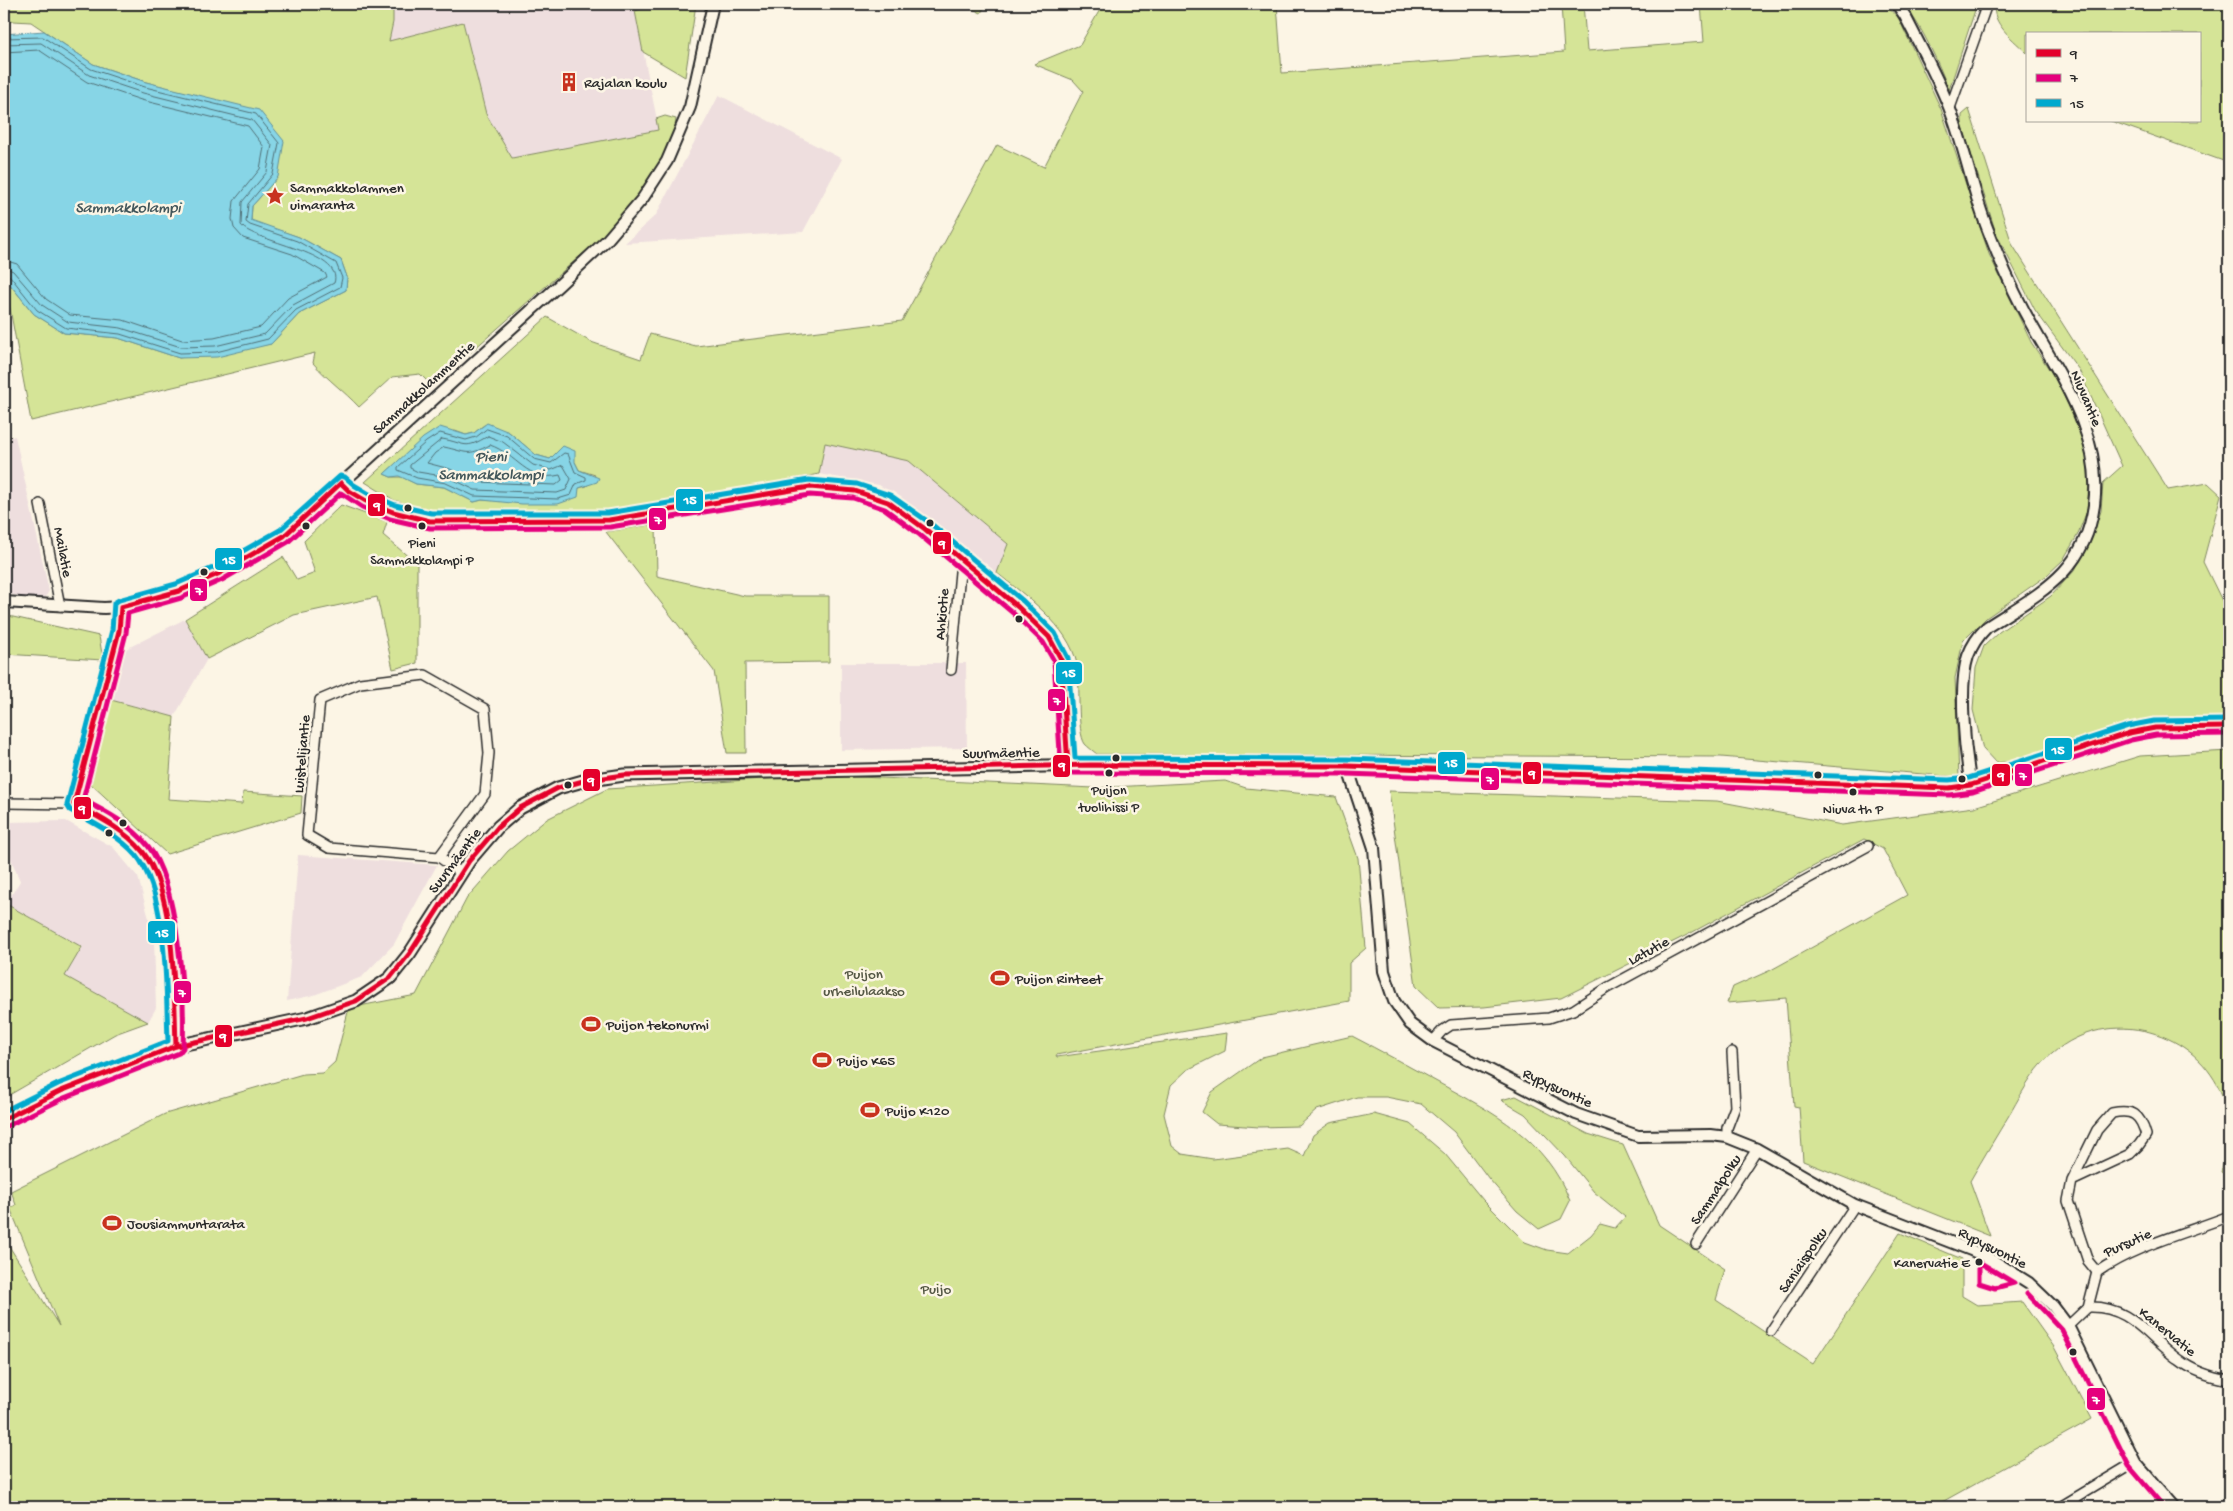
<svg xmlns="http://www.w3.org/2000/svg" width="2233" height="1511" font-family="'Gochi Hand',sans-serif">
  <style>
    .built { fill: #eedede }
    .green { fill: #d5e497; stroke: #808861; fill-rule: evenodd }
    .water { fill: #87d5e6; stroke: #62919b }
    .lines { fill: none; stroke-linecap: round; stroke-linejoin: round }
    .shore { stroke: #506f76; stroke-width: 1 }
    .minor-casing { stroke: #2b2b2b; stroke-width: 12 }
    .tertiary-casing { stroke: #2b2b2b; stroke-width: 14 }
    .secondary-casing { stroke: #2b2b2b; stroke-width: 15 }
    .minor { stroke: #fcf5e5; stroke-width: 9 }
    .tertiary { stroke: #fcf5e5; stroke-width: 10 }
    .secondary { stroke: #fcf5e5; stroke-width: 11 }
    .bus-1-casing { stroke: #fcf5e5; stroke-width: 9 }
    .bus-2-casing { stroke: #fcf5e5; stroke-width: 9 }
    .bus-3-casing { stroke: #fcf5e5; stroke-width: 9 }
    .bus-1 { stroke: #e4002b; stroke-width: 5 }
    .bus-2 { stroke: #e5007d; stroke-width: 5 }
    .bus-3 { stroke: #00a9ce; stroke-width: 5 }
    .bus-dot { fill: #2b2b2b; stroke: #fcf5e5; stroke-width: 2 }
    .labels { text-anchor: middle; stroke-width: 5; stroke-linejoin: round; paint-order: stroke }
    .bus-label { font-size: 14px; fill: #2b2b2b; stroke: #fcf5e5 }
    .poi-label { font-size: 15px; fill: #2b2b2b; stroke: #fcf5e5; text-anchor: start }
    .street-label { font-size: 15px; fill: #2b2b2b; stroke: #fcf5e5 }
    .park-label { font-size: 15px; fill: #565946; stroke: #fcf5e5 }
    .water-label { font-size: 16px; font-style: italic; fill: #42565a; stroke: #fcf5e5 }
    .line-badge { stroke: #fcf5e5; stroke-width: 2 }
    .badge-label { font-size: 14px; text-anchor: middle; font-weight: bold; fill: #fff }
  </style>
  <rect width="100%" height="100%" fill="#fcf5e5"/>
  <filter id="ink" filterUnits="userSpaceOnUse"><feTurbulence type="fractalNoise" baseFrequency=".02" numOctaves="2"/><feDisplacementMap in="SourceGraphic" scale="10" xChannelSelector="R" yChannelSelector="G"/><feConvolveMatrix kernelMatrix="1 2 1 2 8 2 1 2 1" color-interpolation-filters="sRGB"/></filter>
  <g filter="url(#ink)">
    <g class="built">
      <polygon points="393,4 656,4 635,11 659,130 512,158 486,114 463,22 389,41 393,22"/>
      <polygon points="719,95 842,159 803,232 625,243 656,215"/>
      <polygon points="15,436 49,591 43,601 4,593 4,439"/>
      <polygon points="825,443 909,461 1008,544 997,573 932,519 879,485 819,474"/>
      <polygon points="185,619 207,659 174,717 111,700 124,650"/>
      <polygon points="841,663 966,663 967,748 841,750"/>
      <polygon points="66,821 113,847 138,877 154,938 156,1008 148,1022 65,976 82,947 6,904 20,881 4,842 4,822"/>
      <polygon points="298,855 437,865 394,944 362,977 314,995 287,1001"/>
    </g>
    <g class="green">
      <path d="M4,4h389v18l-4,19 74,-19 23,92 26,44 146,-28 -2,-11 9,-3 11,3c-2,32 -43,85 -64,109l-180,158 -12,-12 -28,3 -33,30c-15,-16 -31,-27 -46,-44l2,-10 -284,68 -27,-144 30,37 30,19 54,5 61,20 92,-14 28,-30 47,-24 1,-13 -6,-17 -42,-23 -48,-16 1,-15 26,-29 -79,-81 -53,-14 -53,-18 -62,-42 -18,-1 -9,2z"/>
      <polygon points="656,4 696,4 685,77 643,52 635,11"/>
      <polygon points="969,4 986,4 981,13 967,6"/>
      <path d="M1100,4h177l5,69 282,-21 -3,-48h22l4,47 117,-9 -3,-38h183l14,13 43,92 48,145 42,88 24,36 19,39 12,33 3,31 -2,30 -10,25 -14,24 -17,16 -60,42 -23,23 -8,37 4,99 -238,-20 -624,-3c-4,-3 -9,-7 -12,-10 -9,-13 -4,-62 -8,-80 -8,-38 -51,-68 -80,-91l11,-29 -99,-83 -84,-18 -6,31 -219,42 -146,2 -60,-18 -29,-18 182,-165 44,25 50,17 9,-25 46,12 206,-25 95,-176 47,22 39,-76 -10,-11 -39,-16 46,-19 22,-39zM484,425l25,7 27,23 14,4 6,-5 19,8 4,8 16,5 -8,11 -8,2 -2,3 -39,12 -56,-3 -8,2 -30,-15 -28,-3 -14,-7h-11l-7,-3 46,-40 25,-3 11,4 8,-2z"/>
      <path d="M1904,4h73l-28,86c-12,-30 -25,-60 -45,-86z"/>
      <path d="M1995,4h234v159l-118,-42h88v-87h-172v19c-12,-12 -37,-30 -32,-49z"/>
      <polygon points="1969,109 2012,244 2168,490 2208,483 2221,495 2203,562 2229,615 2229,718 2211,717 2132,723 2066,748 2018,760 1996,763 1983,749 1973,710 1976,668 1984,646 1999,632 2051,596 2075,570 2092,537 2101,511 2103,483 2122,466 2079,370 2035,310 1996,233 1962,125 1962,115"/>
      <polygon points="341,505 387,522 383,535 417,564 417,663 393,669 377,597 294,615 207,659 185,619 283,557 297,580 315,573 304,541"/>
      <polygon points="656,524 657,576 745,596 829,596 829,662 745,663 746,753 727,753 714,671 606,532"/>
      <polygon points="4,615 99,636 103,660 4,654"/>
      <polygon points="111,700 174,717 168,799 242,804 243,792 302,796 301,813 167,854 91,784"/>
      <path d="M2229,751v425l-8,-4c7,-22 10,-45 4,-68 -20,-70 -109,-99 -167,-55 -22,16 -34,40 -47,63 -14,23 -28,46 -41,69l20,55 -187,-75 -4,-54 -5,-1 -8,-108 -59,5 6,-16 38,-17 136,-75 -24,-46 -19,-10 -173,94 -130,65 -77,9 -45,1 -23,-22 -27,-195 328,10 125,24 132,-18 166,-51z"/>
      <polygon points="838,776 1094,788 1225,781 1246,788 1336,797 1358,858 1366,948 1349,963 1349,1001 1056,1055 1057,1057 1227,1033 1225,1051 1187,1070 1171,1085 1164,1114 1172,1146 1182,1154 1213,1159 1288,1149 1304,1156 1313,1135 1330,1123 1374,1114 1410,1124 1445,1154 1483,1200 1525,1242 1547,1250 1568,1253 1591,1235 1600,1224 1615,1228 1625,1217 1594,1192 1565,1156 1525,1114 1501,1100 1516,1096 1588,1134 1623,1145 1659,1225 1725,1269 1716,1300 1813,1364 1900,1233 1962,1259 1962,1296 1977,1305 2022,1302 2054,1347 2092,1419 1933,1507 4,1507 4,1238 59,1326 10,1208 16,1205 11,1191 165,1114 303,1074 323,1073 335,1062 349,1008 416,995 467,898 508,851 547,819 607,789 779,778"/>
      <polygon points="6,904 82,947 65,976 148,1022 115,1034 4,1098 4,909"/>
      <path d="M1352,1036c29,15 58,31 87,47 55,30 107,56 131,118l-9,18 -22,10 -22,-18 -28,-32 -35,-47 -33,-28 -35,-7h-29l-40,13 -18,16 -40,1 -42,-3 -15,-12 10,-20 50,-35z"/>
    </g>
    <g class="water">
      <polygon points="44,31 93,64 146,82 259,110 284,141 278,177 252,206 251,220 299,237 341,260 347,277 346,290 299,314 271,344 217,357 179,358 118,338 64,333 34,314 4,277 4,34"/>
      <polygon points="487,423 509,432 536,455 550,459 563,446 575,451 575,462 579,470 599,478 597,482 579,488 578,497 558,504 522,504 482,500 474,502 444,487 416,484 399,476 391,477 384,474 423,438 440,427 466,435 474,433"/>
    </g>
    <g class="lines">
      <g class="shore">
        <polyline points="4,38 43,37 91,69 145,87 256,114 279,143 273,174 248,204 246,222 250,225 297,241 336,263 342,278 340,287 296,310 268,339 216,352 180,353 120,334 66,328 37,310 10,276 4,274"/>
        <path d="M4,44l37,-1 48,32 54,18 109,27 20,25 -5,27 -25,30 -1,23c12,17 104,27 93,58l-41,22 -28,29 -50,12 -34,1 -60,-19 -53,-6 -26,-17 -29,-34 -9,-4"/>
        <polyline points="4,52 39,50 87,82 141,100 248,126 264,147 260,169 234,201 232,219 234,228 243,238 292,254 325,273 327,277 288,298 261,327 214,338 182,340 123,320 70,315 46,299 17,264 4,260"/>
        <polygon points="487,429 507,436 534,459 551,463 564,453 568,454 575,472 586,477 586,480 576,484 571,495 558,499 474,496 446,483 417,478 398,470 398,467 426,442 440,433 466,440 476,437"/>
        <path d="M488,436l15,6 30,23 18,5 12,-5 8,14 -5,11 -9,3 -82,-3 -27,-13 -30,-5 -8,-4v-3l32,-26c24,4 22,12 46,-3z"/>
        <path d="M490,445c27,9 37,38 70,30l2,5 -6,5 -80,-3 -26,-13 -23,-6 8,-10 9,-6c24,5 22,10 46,-2z"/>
      </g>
      <g class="minor-casing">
        <g id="minor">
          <polyline points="1950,108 1987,4"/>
          <polyline points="40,504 60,606"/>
          <polyline points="951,670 961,561"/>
          <polyline points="4,803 74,804"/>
          <polyline points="439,857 329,848 307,835 320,700 360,683 425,675 485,709 489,753 485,794 439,857 461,873"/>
          <polyline points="1433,1041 1442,1031 1451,1025 1549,1018 1573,1010 1607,988 1868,846"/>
          <polyline points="1727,1137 1727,1128 1735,1107 1732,1052"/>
          <path d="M2072,1181l25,-51 15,-17c21,-4 28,1 34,22l-7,10 -9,9 -58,27 -4,20 20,60 9,11"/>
          <polyline points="1696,1244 1757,1149"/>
          <path d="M2088,1307c42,-2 59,30 91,53 14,11 33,17 50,20"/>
          <path d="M2068,1326l20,-19 9,-35c39,-27 89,-39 132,-56"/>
          <polyline points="1771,1331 1855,1205"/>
          <polyline points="2060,1507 2135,1462"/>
        </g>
      </g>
      <g class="tertiary-casing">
        <g id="tertiary">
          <path d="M1897,4l8,12c15,30 32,60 44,91 16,40 23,83 39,123 13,34 28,68 46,99 30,53 69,111 60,176 -9,68 -55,88 -107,122 -8,8 -15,18 -19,29 -10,30 -3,97 3,129"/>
          <polyline points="341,483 349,491 366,501 393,512 430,521 609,520 810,487 855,491 888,502 925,529 1018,607 1049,637 1061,659 1068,766"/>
          <polyline points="4,602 104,608 121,607 179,591 218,574 284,536 558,286 607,240 643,198 667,161 690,107 713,4"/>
          <path d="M121,607l-2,24 -45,173c29,15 58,29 76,58 7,11 10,26 13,39 11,48 11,97 13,145"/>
          <polyline points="1347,766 1374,848 1384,971 1394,1001 1410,1024 1433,1041 1576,1114 1638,1136 1711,1135 1727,1137 1757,1149 1855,1205 1971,1250 1994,1261 2029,1283 2053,1306 2068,1326 2135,1462 2174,1507"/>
        </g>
      </g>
      <g class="secondary-casing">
        <polyline id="secondary" points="4,1119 61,1091 176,1046 307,1018 356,1001 390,978 410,953 469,861 498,827 520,808 558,788 583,781 624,775 1091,765 1347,766 1949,788 1971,785 2129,733 2155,728 2229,727"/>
      </g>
      <use href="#minor" class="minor"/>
      <use href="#tertiary" class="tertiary"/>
      <use href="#secondary" class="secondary"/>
      <g class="bus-1-casing">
        <g id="bus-1">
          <path d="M176,1046c-2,-53 0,-152 -33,-194 -18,-22 -44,-35 -69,-48l45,-173 2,-24 58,-16 39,-17 66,-38 57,-53 8,8 17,10 27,11 37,9 179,-1 201,-33 45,4 33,11 37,27 93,78 31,30 12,22 7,107"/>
          <polyline points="4,1119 61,1091 176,1046 307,1018 356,1001 390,978 410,953 469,861 498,827 520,808 558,788 583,781 624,775 1091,765 1347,766 1949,788 1971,785 2129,733 2155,728 2229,727"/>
        </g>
      </g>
      <g class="bus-2-casing">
        <g id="bus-2">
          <path d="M7,1126l57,-28 115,-45 4,-5c2,-50 -4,-164 -35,-202 -17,-21 -41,-34 -65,-46l43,-167 2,-20 53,-15 41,-18 66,-38 53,-49 21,14 28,12 40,9 180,-1 200,-32 43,3 32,11 35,26 93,78 30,29 11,19 7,106 6,6 280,1 602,21 24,-3 158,-52 25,-5 73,-1"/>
          <polygon points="1979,1262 2014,1283 1995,1288 1979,1283"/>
          <polyline points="2027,1293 2062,1330 2129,1466 2164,1507"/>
        </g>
      </g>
      <g class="bus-3-casing">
        <path id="bus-3" d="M4,1111l54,-27 110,-43c-2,-49 0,-147 -32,-186 -18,-20 -42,-32 -66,-45l-3,-5 45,-175 2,-27 5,-3 57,-16 39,-17 65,-37 60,-54 5,1 9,8 15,9 26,11 36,8h177l201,-33 48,4 33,11 40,28 93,78 32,32 13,25 7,100 272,1 602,21 20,-2 159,-52 26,-5 75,-1"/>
      </g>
      <use href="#bus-1" class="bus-1"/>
      <use href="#bus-2" class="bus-2"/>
      <use href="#bus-3" class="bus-3"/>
    </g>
  </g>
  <defs>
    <g id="building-bare" transform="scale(1.5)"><path d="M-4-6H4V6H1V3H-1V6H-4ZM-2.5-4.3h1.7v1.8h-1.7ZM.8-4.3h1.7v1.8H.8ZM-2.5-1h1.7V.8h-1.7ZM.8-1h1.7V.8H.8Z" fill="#c8321e" stroke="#fcf5e5" stroke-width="2.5" paint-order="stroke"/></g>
    <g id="sight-bare" transform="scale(1.5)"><path d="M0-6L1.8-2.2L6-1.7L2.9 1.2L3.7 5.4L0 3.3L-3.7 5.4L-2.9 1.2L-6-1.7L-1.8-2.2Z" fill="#c8321e" stroke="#fcf5e5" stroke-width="2.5" paint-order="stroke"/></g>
    <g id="stadium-bare" transform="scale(1.5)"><path d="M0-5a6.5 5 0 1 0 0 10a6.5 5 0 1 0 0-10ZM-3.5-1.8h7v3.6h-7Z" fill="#c8321e" stroke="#fcf5e5" stroke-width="2.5" paint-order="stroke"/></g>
  </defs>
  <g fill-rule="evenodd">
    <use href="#building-bare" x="569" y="82"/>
    <use href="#sight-bare" x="275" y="196"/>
    <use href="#stadium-bare" x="1000" y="978"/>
    <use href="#stadium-bare" x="591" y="1024"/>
    <use href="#stadium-bare" x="822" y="1060"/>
    <use href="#stadium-bare" x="870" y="1110"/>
    <use href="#stadium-bare" x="112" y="1223"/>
  </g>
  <g class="bus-dot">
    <circle cx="408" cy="508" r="4.5"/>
    <circle cx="930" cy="523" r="4.5"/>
    <circle cx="306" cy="526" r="4.5"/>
    <circle cx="422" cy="526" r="4.5"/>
    <circle cx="204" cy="572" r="4.5"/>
    <circle cx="1019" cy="619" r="4.5"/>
    <circle cx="1116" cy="758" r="4.5"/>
    <circle cx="1109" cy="773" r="4.5"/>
    <circle cx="1818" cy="775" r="4.5"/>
    <circle cx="1962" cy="779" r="4.5"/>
    <circle cx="568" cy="785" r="4.5"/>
    <circle cx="1853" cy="792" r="4.5"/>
    <circle cx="123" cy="823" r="4.5"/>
    <circle cx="109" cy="833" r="4.5"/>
    <circle cx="1979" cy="1262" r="4.5"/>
    <circle cx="2073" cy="1352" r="4.5"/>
  </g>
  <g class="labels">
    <g class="bus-label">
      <text x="422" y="547">Pieni<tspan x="422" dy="17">Sammakkolampi P</tspan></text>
      <text x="1109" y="794">Puijon<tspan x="1109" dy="17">tuolihissi P</tspan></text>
      <text x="1853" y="813">Niuva th P</text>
      <text x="1970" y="1267" text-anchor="end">Kanervatie E</text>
    </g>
    <g class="poi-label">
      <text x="584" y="87">Rajalan koulu</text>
      <text x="290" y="192">Sammakkolammen<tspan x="290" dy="17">uimaranta</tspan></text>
      <text x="1015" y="983">Puijon Rinteet</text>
      <text x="606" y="1029">Puijon tekonurmi</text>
      <text x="837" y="1065">Puijo K65</text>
      <text x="885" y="1115">Puijo K120</text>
      <text x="127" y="1228">Jousiammuntarata</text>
    </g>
    <g class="street-label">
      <text transform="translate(423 387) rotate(-42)" y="5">Sammakkolammentie</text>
      <text transform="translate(2087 398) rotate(67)" y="5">Niuvantie</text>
      <text transform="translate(64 552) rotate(79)" y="5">Mailatie</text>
      <text transform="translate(941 614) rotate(-85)" y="5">Ahkiotie</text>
      <text transform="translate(1001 752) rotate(-1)" y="5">Suurmäentie</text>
      <text transform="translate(301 754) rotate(-85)" y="5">Luistelijantie</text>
      <text transform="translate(454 860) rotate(-53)" y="5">Suurmäentie</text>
      <text transform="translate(1648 950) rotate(-29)" y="5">Latutie</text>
      <text transform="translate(1558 1087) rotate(25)" y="5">Rypysuontie</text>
      <text transform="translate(1715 1189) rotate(-57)" y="5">Sammalpolku</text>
      <text transform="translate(2127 1242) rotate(-24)" y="5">Pursutie</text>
      <text transform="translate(1993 1247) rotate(27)" y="5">Rypysuontie</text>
      <text transform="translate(1802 1260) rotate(-56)" y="5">Saniaispolku</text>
      <text transform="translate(2168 1331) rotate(39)" y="5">Kanervatie</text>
    </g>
    <g class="park-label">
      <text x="864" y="978">Puijon<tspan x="864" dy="17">urheilulaakso</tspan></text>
      <text x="936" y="1293">Puijo</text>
    </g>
    <g class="water-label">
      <text x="128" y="212">Sammakkolampi</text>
      <text x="491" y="461">Pieni<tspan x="491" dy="18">Sammakkolampi</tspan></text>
    </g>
  </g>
  <g class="line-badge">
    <rect x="675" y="488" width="29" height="24" rx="5" fill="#00a9ce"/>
    <rect x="367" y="493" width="19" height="24" rx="5" fill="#e4002b"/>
    <rect x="648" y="507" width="19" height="24" rx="5" fill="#e5007d"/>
    <rect x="932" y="531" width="20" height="24" rx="5" fill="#e4002b"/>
    <rect x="214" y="547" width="29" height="24" rx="5" fill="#00a9ce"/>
    <rect x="189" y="578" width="19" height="24" rx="5" fill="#e5007d"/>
    <rect x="1055" y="661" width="28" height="24" rx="5" fill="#00a9ce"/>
    <rect x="1047" y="688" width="19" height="24" rx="5" fill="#e5007d"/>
    <rect x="2044" y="737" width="29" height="24" rx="5" fill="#00a9ce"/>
    <rect x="1437" y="751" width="29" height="24" rx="5" fill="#00a9ce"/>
    <rect x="1052" y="754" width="19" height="24" rx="5" fill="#e4002b"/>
    <rect x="1522" y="761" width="20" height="24" rx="5" fill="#e4002b"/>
    <rect x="1991" y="763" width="20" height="24" rx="5" fill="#e4002b"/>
    <rect x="2014" y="763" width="19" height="24" rx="5" fill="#e5007d"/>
    <rect x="1480" y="767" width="20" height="24" rx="5" fill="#e5007d"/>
    <rect x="582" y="768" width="19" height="24" rx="5" fill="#e4002b"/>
    <rect x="73" y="796" width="19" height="24" rx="5" fill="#e4002b"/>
    <rect x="147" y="920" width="29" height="24" rx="5" fill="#00a9ce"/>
    <rect x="173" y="980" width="19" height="24" rx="5" fill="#e5007d"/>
    <rect x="214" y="1024" width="19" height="24" rx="5" fill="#e4002b"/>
    <rect x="2086" y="1387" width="20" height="24" rx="5" fill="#e5007d"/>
  </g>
  <g class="badge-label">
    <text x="690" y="504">15</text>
    <text x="377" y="510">9</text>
    <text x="658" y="524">7</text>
    <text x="942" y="548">9</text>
    <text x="229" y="564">15</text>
    <text x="199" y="595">7</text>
    <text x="1069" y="677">15</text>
    <text x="1057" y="705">7</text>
    <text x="2058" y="754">15</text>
    <text x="1451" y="767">15</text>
    <text x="1062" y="770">9</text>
    <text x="1532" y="778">9</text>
    <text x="2001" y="780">9</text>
    <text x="2023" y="780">7</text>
    <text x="1490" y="784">7</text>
    <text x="591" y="785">9</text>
    <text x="82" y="813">9</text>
    <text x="162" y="937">15</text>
    <text x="182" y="997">7</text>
    <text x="223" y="1041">9</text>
    <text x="2096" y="1404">7</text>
  </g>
  <rect width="2233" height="1511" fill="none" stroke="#fcf5e5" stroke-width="20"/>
  <rect x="10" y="10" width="2213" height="1491" fill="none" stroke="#2b2b2b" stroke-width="2" filter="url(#ink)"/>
  <rect x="2026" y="32" width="175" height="90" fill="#fcf5e5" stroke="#a8a49b"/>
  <rect x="2036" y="49" width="25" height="8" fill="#e4002b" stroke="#a8a49b"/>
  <text x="2070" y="58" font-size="15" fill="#2b2b2b">9</text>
  <rect x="2036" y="74" width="25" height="8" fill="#e5007d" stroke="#a8a49b"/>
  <text x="2070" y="82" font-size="15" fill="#2b2b2b">7</text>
  <rect x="2036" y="99" width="25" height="8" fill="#00a9ce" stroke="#a8a49b"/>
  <text x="2070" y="108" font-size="15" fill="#2b2b2b">15</text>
</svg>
